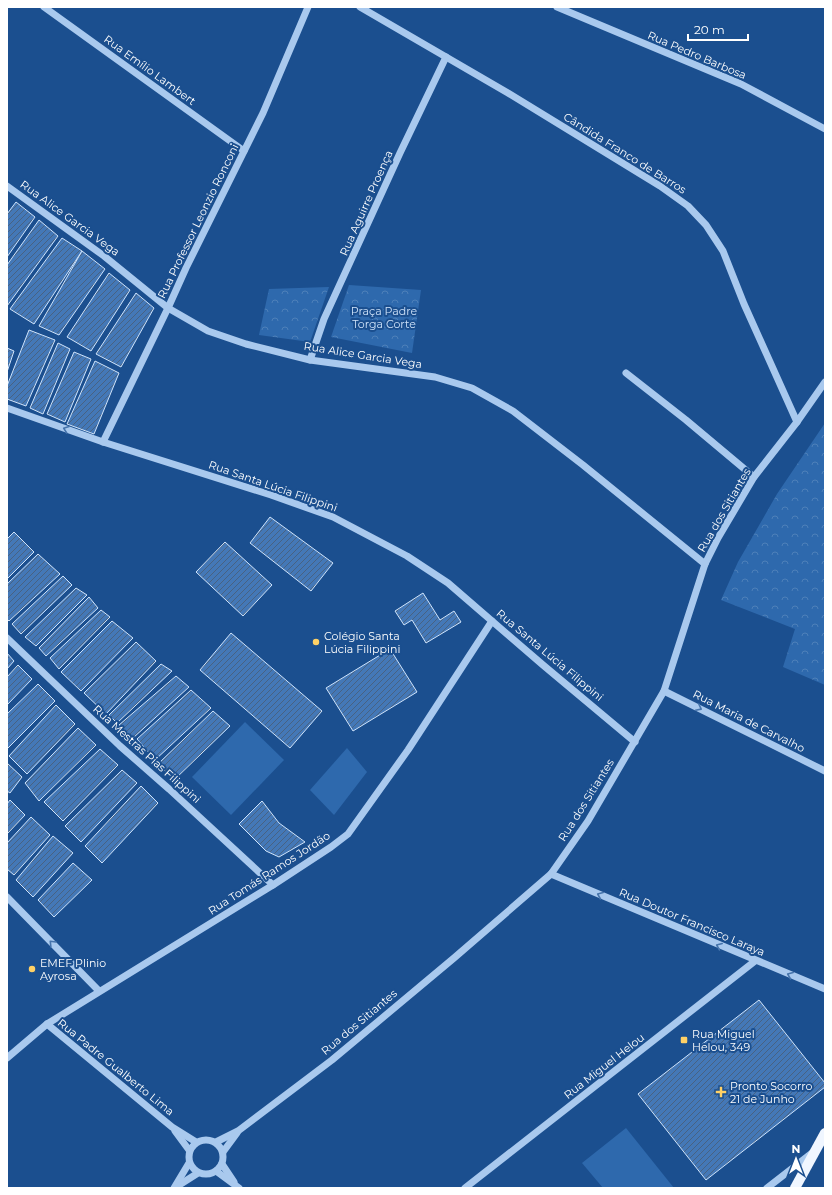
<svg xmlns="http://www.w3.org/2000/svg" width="832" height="1195" font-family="Montserrat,sans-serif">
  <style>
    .green { fill: #2e69ad }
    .park { fill: url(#park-crowns) }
    .building { fill: url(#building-hatch); stroke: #cfe3fa }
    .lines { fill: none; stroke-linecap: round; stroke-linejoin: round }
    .minor { stroke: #a9c9ee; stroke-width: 7 }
    .major { stroke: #f0f6ff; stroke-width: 10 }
    .oneway { stroke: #4674ac }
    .poi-dot { fill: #ffd166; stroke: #1b4f8f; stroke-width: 1.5 }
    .labels { text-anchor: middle; stroke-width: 4; stroke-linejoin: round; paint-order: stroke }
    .street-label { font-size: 11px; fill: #fff; stroke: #1b4f8f }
    .park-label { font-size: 11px; fill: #cfe3fa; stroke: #1b4f8f }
    .poi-label { font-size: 11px; fill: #fff; stroke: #1b4f8f; text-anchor: start }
  </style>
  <defs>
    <pattern id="park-crowns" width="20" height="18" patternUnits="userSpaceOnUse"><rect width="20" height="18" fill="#2e69ad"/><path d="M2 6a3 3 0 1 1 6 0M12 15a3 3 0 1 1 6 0" fill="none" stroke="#4d80b9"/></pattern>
    <pattern id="building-hatch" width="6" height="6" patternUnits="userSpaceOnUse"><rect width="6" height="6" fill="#4478b7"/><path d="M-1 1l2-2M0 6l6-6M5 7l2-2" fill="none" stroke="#486282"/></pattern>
  </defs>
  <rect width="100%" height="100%" fill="#1b4f8f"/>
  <g class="green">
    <polygon points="245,722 284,760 231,815 192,777"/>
    <polygon points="347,748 367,772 334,815 310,790"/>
    <polygon points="626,1128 674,1188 603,1188 582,1163"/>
  </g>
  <g class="park">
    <polygon points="349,285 421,290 412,353 331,337"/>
    <polygon points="329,287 310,342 259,335 269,289"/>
    <polygon points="825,423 825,685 783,667 795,629 721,600 738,562 777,494"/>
  </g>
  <g class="building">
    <polygon points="16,202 35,217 7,257 7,214"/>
    <polygon points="39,220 58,236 7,306 7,265"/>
    <polygon points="62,238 82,251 34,324 10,309"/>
    <polygon points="82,251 105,269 59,335 39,326"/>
    <polygon points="109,273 130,290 91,351 67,337"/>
    <polygon points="136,293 154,308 121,367 96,354"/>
    <polygon points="29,330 55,340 26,406 7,399 7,386"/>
    <polygon points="58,343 70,349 43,414 30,408"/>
    <polygon points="7,348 14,351 7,372"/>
    <polygon points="74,352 91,359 65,422 47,414"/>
    <polygon points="95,361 119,373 94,434 67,424"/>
    <polygon points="270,517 333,563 311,591 250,543"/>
    <polygon points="14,532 34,552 7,579 7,539"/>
    <polygon points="225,542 272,585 243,616 196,572"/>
    <polygon points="38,554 60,574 9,621 7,619 7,584"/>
    <polygon points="63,576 72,585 21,634 12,624"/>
    <polygon points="76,588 87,595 36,646 25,637"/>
    <polygon points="423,593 440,620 454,611 461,622 426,643 412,620 404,625 395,611"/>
    <polygon points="89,597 98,608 46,656 39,648"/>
    <polygon points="101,610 110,617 59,669 50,658"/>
    <polygon points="112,621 133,638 81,691 61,672"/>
    <polygon points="231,633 322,711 290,748 200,670"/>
    <polygon points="136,642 156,661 106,714 84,693"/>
    <polygon points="390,649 417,692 353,731 326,688"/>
    <polygon points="7,653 14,661 7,669"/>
    <polygon points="161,664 172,671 117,723 109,715"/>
    <polygon points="18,665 32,679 7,705 7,677"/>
    <polygon points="176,676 189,687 133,738 119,725"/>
    <polygon points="38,684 55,701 7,749 7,714"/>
    <polygon points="191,690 211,708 155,760 137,739"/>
    <polygon points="56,705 75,724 27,774 9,756"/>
    <polygon points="213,711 230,726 174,780 158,764"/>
    <polygon points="78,728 96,745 39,801 25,783"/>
    <polygon points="100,749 118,765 63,821 44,802"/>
    <polygon points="7,763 22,777 10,793 7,791"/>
    <polygon points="122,770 137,783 81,842 65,826"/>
    <polygon points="141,786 158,803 102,863 85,846"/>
    <polygon points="10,800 25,815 7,834 7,804"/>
    <polygon points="262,801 279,823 305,842 279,857 266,851 239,824"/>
    <polygon points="31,817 50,835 14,875 7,869 7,843"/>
    <polygon points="53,836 73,853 33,897 16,880"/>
    <polygon points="73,863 92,880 54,917 38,900"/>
    <polygon points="759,1000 825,1083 825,1087 706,1180 638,1094"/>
  </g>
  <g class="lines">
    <g class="minor">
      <polyline points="44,7 244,151"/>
      <polyline points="360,7 508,93 660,186 688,206 706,225 723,251 744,304 797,422"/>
      <polyline points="557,7 741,84 825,129"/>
      <polyline points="7,186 104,256 168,308 208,331 246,344 310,360 435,377 472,388 513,411 583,465 705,564"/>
      <polyline points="310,360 324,319 400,153 446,57"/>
      <polyline points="626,373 686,420 754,477"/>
      <polyline points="7,408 103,442 271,495 333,517 407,556 448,583 543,665 635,742"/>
      <polyline points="103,442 168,308 186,268 263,113 308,7"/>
      <polyline points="7,638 120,746 169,789 273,885"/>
      <polyline points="664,691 825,771"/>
      <polyline points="551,874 825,989"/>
      <polyline points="7,897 99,991"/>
      <polyline points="47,1024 172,1127 196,1142"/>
      <polyline points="7,1058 47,1024 273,885 331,847 348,834 408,750 492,621"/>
      <polyline points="175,1131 189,1150"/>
      <circle cx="206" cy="1157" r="17"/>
      <polyline points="216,1142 238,1131 332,1060 454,958 551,874 588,821 664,691 705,564 718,538 754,477 797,422 825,382"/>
      <polyline points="223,1152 237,1133"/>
      <polyline points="222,1164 234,1182"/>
      <polyline points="216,1171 239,1188"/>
      <polyline points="176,1187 198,1173"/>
      <polyline points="174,1188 189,1163"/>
      <polyline points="465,1188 755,961"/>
      <polyline points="767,1188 812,1153"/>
    </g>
    <polyline class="major" points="795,1188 825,1133"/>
  </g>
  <defs><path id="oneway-chevron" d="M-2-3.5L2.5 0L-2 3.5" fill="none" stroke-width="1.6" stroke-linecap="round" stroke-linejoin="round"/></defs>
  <g class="oneway">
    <use href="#oneway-chevron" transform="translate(66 429) rotate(-160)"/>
    <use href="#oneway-chevron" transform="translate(699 708) rotate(27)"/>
    <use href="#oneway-chevron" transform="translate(600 895) rotate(-157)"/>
    <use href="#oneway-chevron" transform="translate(52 943) rotate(-134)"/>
    <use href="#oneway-chevron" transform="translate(719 946) rotate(-158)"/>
    <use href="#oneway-chevron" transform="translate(790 975) rotate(-158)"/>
  </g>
  <g class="poi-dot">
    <circle cx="316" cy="642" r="4"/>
    <circle cx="32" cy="969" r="4"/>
    <rect x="680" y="1036" width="8" height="8" rx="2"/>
    <path d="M719 1086h4v4h4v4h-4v4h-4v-4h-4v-4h4z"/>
  </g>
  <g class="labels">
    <g class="street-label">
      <text transform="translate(697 55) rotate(23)" y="4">Rua Pedro Barbosa</text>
      <text transform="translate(150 70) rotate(36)" y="4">Rua Emílio Lambert</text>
      <text transform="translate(625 153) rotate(32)" y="4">Cândida Franco de Barros</text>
      <text transform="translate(366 203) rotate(-66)" y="4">Rua Aguirre Proença</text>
      <text transform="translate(70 218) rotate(36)" y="4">Rua Alice Garcia Vega</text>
      <text transform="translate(198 221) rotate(-64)" y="4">Rua Professor Leonzio Ronconi</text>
      <text transform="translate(363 355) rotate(9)" y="4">Rua Alice Garcia Vega</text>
      <text transform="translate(273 486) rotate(19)" y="4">Rua Santa Lúcia Filippini</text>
      <text transform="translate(724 510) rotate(-60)" y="4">Rua dos Sitiantes</text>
      <text transform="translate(550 655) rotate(40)" y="4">Rua Santa Lúcia Filippini</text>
      <text transform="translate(749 721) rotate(27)" y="4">Rua Maria de Carvalho</text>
      <text transform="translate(147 754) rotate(42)" y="4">Rua Mestras Pias Filippini</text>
      <text transform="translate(586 800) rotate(-58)" y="4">Rua dos Sitiantes</text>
      <text transform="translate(269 873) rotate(-33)" y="4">Rua Tomás Ramos Jordão</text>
      <text transform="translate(692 922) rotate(23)" y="4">Rua Doutor Francisco Laraya</text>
      <text transform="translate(359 1022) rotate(-40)" y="4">Rua dos Sitiantes</text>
      <text transform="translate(604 1066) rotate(-38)" y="4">Rua Miguel Helou</text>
      <text transform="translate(116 1067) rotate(39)" y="4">Rua Padre Gualberto Lima</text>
    </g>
    <g class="park-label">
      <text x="384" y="315">Praça Padre<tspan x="384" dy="13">Torga Corte</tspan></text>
    </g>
    <g class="poi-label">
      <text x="324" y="640">Colégio Santa<tspan x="324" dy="13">Lúcia Filippini</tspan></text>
      <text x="40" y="967">EMEF Plinio<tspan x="40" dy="13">Ayrosa</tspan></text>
      <text x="692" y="1038">Rua Miguel<tspan x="692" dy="13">Helou, 349</tspan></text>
      <text x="730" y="1090">Pronto Socorro<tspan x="730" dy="13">21 de Junho</tspan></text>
    </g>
  </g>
  <rect width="832" height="1195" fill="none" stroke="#ffffff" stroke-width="16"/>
  <g transform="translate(796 1159)" stroke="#1b4f8f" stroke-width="3" paint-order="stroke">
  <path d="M0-3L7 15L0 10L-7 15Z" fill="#ffffff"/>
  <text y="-6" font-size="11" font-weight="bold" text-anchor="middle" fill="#ffffff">N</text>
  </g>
  <path d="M688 34v6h60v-6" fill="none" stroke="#ffffff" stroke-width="2"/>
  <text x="694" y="34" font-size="12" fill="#ffffff" stroke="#1b4f8f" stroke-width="3" paint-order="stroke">20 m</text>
</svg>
